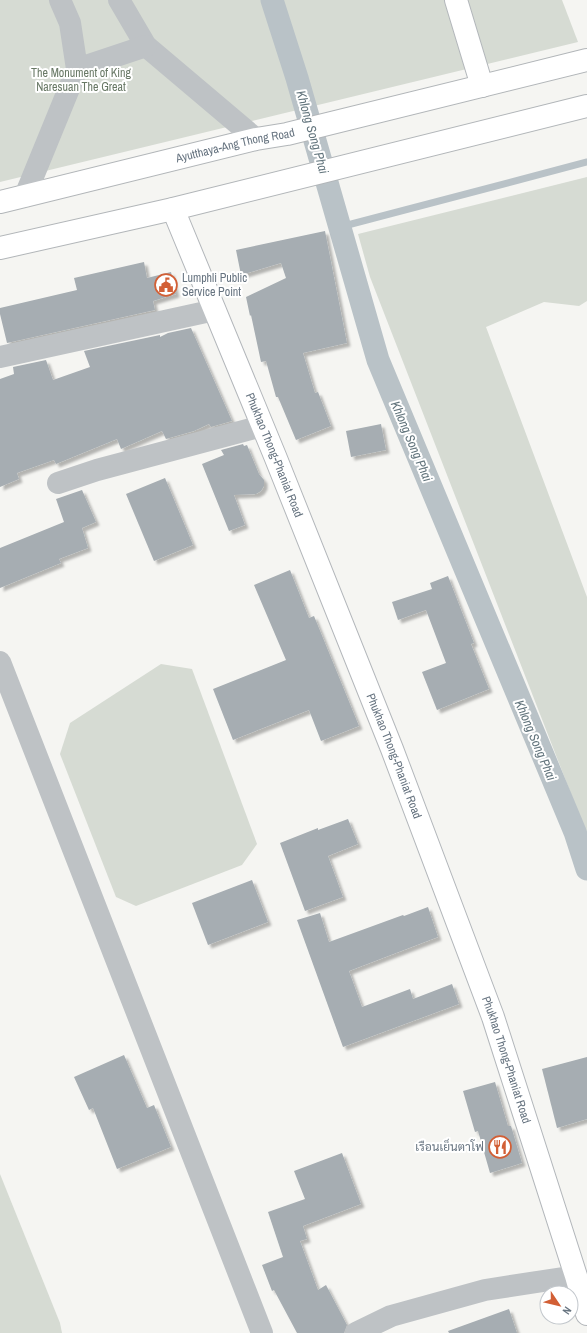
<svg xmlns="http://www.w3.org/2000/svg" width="587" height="1333" font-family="'Archivo Narrow',Sarabun,sans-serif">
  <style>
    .green { fill: #d6dbd3 }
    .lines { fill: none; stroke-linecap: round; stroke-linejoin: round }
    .stream { stroke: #b9c2c7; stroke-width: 7 }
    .canal { stroke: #b9c2c7; stroke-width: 23 }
    .building { fill: #a6adb2; filter: url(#shadow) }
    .secondary-casing { stroke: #b3b7bb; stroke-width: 24 }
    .primary-casing { stroke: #b2b6b9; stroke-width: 24 }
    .street { stroke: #bec2c5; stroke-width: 22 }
    .secondary { stroke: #fff; stroke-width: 22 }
    .primary { stroke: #fff; stroke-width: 22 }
    .labels { text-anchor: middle; stroke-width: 4; stroke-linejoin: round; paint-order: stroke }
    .park-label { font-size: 12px; fill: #687865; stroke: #fff }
    .street-label { font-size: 12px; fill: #677480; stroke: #fff }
    .poi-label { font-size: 12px; fill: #677480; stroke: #fff; text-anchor: start }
    .water-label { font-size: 13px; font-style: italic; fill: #63757d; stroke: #fff }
  </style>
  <defs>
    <filter id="shadow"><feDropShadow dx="3.5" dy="3.5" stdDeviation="1" flood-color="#0004"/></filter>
  </defs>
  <rect width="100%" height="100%" fill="#f5f5f2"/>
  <g class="green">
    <polygon points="0,0 562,0 578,42 0,182"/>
    <polygon points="587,177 587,301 579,306 544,302 486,327 587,597 587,835 370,277 358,234"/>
    <polygon points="161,664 192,669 257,844 242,865 136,906 116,897 60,754 70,723"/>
    <polygon points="0,1174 60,1323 62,1333 0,1333"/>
  </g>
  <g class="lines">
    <polyline class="stream" points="340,227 587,162"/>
    <polyline class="canal" points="272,0 297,78 378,360 575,832 587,869"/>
  </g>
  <g class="building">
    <polygon points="325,231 347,343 303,353 315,393 318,392 331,426 296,440 278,397 276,397 266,361 261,362 251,315 250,316 246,297 286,278 281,263 241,275 236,250"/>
    <polygon points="144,262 147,278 171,272 176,294 153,301 155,310 7,343 0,314 0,308 77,290 74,278"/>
    <polygon points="191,328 232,421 211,427 209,424 194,431 166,439 162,431 121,449 117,439 56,464 54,460 17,473 19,479 0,487 0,379 14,374 13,367 46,360 53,380 90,367 84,351 160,335 160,337 168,333"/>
    <polygon points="381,424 386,450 351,457 346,431"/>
    <polygon points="243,444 244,446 247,445 259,474 264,480 264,486 261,491 256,494 234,495 245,525 229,531 202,464 224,455 221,450"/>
    <polygon points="165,478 193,545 154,561 126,494"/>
    <polygon points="82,490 96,522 82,528 88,548 59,559 61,563 0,588 0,548 64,522 56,499"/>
    <polygon points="290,570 309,618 314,616 359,726 321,741 309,710 233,740 213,689 286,660 254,585"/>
    <polygon points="448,576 474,643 471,644 489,689 437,710 422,672 446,663 426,610 398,620 392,602 432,589 430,583"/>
    <polygon points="348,819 358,844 328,856 343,897 305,911 280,843 318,828 318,830"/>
    <polygon points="252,880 268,922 208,945 192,903"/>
    <polygon points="428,907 438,937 349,971 362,1007 410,989 413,999 452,984 459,1004 343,1047 297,920 320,913 329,942 403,915 404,916"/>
    <polygon points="124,1055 147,1108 154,1105 171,1147 117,1169 93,1108 89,1110 74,1077"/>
    <polygon points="587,1057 587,1119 557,1128 542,1069"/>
    <polygon points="495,1082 508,1126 511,1126 522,1163 490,1173 478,1131 475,1132 463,1091"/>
    <polygon points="342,1153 361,1204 303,1226 307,1239 300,1241 318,1290 326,1285 347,1325 344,1333 297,1333 274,1290 272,1291 262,1265 283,1257 268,1212 305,1199 294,1171"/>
    <polygon points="509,1309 517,1333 449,1333 448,1331"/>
  </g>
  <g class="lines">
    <g class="secondary-casing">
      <g id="secondary">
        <polyline points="456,0 482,86"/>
        <path id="s1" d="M173,209l102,247 117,293 101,268 83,259 11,38"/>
      </g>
    </g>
    <g class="primary-casing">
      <g id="primary">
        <path id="s2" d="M0,202l256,-63 31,-5 300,-74"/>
        <polyline points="0,248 173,209 587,106"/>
      </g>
    </g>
    <g class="street">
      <polyline points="119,0 146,46 256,139"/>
      <polyline points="77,69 146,46"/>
      <polyline points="25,196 77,69 70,23 60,0"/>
      <polyline points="0,357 215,310"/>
      <polyline points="58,483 97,470 262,426"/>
      <polyline points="0,662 262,1333"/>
      <polyline points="356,1333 391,1316 485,1290 576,1276"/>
    </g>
    <use href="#secondary" class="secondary"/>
    <use href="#primary" class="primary"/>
  </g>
  <defs>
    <g id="civic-ring" transform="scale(1.15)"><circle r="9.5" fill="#fff" stroke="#d25f35" stroke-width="1.5"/><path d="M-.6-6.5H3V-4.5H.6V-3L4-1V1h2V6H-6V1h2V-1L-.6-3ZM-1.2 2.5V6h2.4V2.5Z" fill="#d25f35"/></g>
    <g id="restaurant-ring" transform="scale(1.15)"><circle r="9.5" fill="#fff" stroke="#d25f35" stroke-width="1.5"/><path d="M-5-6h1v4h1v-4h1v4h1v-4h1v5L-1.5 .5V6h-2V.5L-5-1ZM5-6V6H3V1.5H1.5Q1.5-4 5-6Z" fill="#d25f35"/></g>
  </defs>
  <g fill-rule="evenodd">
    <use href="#civic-ring" x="166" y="285"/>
    <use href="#restaurant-ring" x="500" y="1147"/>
  </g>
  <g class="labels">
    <g class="park-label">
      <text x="81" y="77">The Monument of King<tspan x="81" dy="14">Naresuan The Great</tspan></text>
    </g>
    <g class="street-label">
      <text dy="4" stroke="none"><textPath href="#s2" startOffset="242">Ayutthaya-Ang Thong Road</textPath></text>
      <text dy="4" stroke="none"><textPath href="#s1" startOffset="266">Phukhao Thong-Phaniat Road</textPath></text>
      <text dy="4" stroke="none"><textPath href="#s1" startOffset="590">Phukhao Thong-Phaniat Road</textPath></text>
      <text dy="4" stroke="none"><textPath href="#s1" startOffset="914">Phukhao Thong-Phaniat Road</textPath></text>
    </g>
    <g class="poi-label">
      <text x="182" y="282">Lumphli Public<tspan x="182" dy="14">Service Point</tspan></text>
      <text x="484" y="1151" text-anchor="end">เรือนเย็นตาโฟ</text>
    </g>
    <g class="water-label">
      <text transform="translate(313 132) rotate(74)" y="5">Khlong Song Phai</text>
      <text transform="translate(412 441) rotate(67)" y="5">Khlong Song Phai</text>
      <text transform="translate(536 740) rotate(67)" y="5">Khlong Song Phai</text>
    </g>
  </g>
  <g transform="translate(559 1305) rotate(125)"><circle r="19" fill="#ffffff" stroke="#c2c7cc"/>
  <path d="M0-3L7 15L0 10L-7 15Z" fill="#d25f35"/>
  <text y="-6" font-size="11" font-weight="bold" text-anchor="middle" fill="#677480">N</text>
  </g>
</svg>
